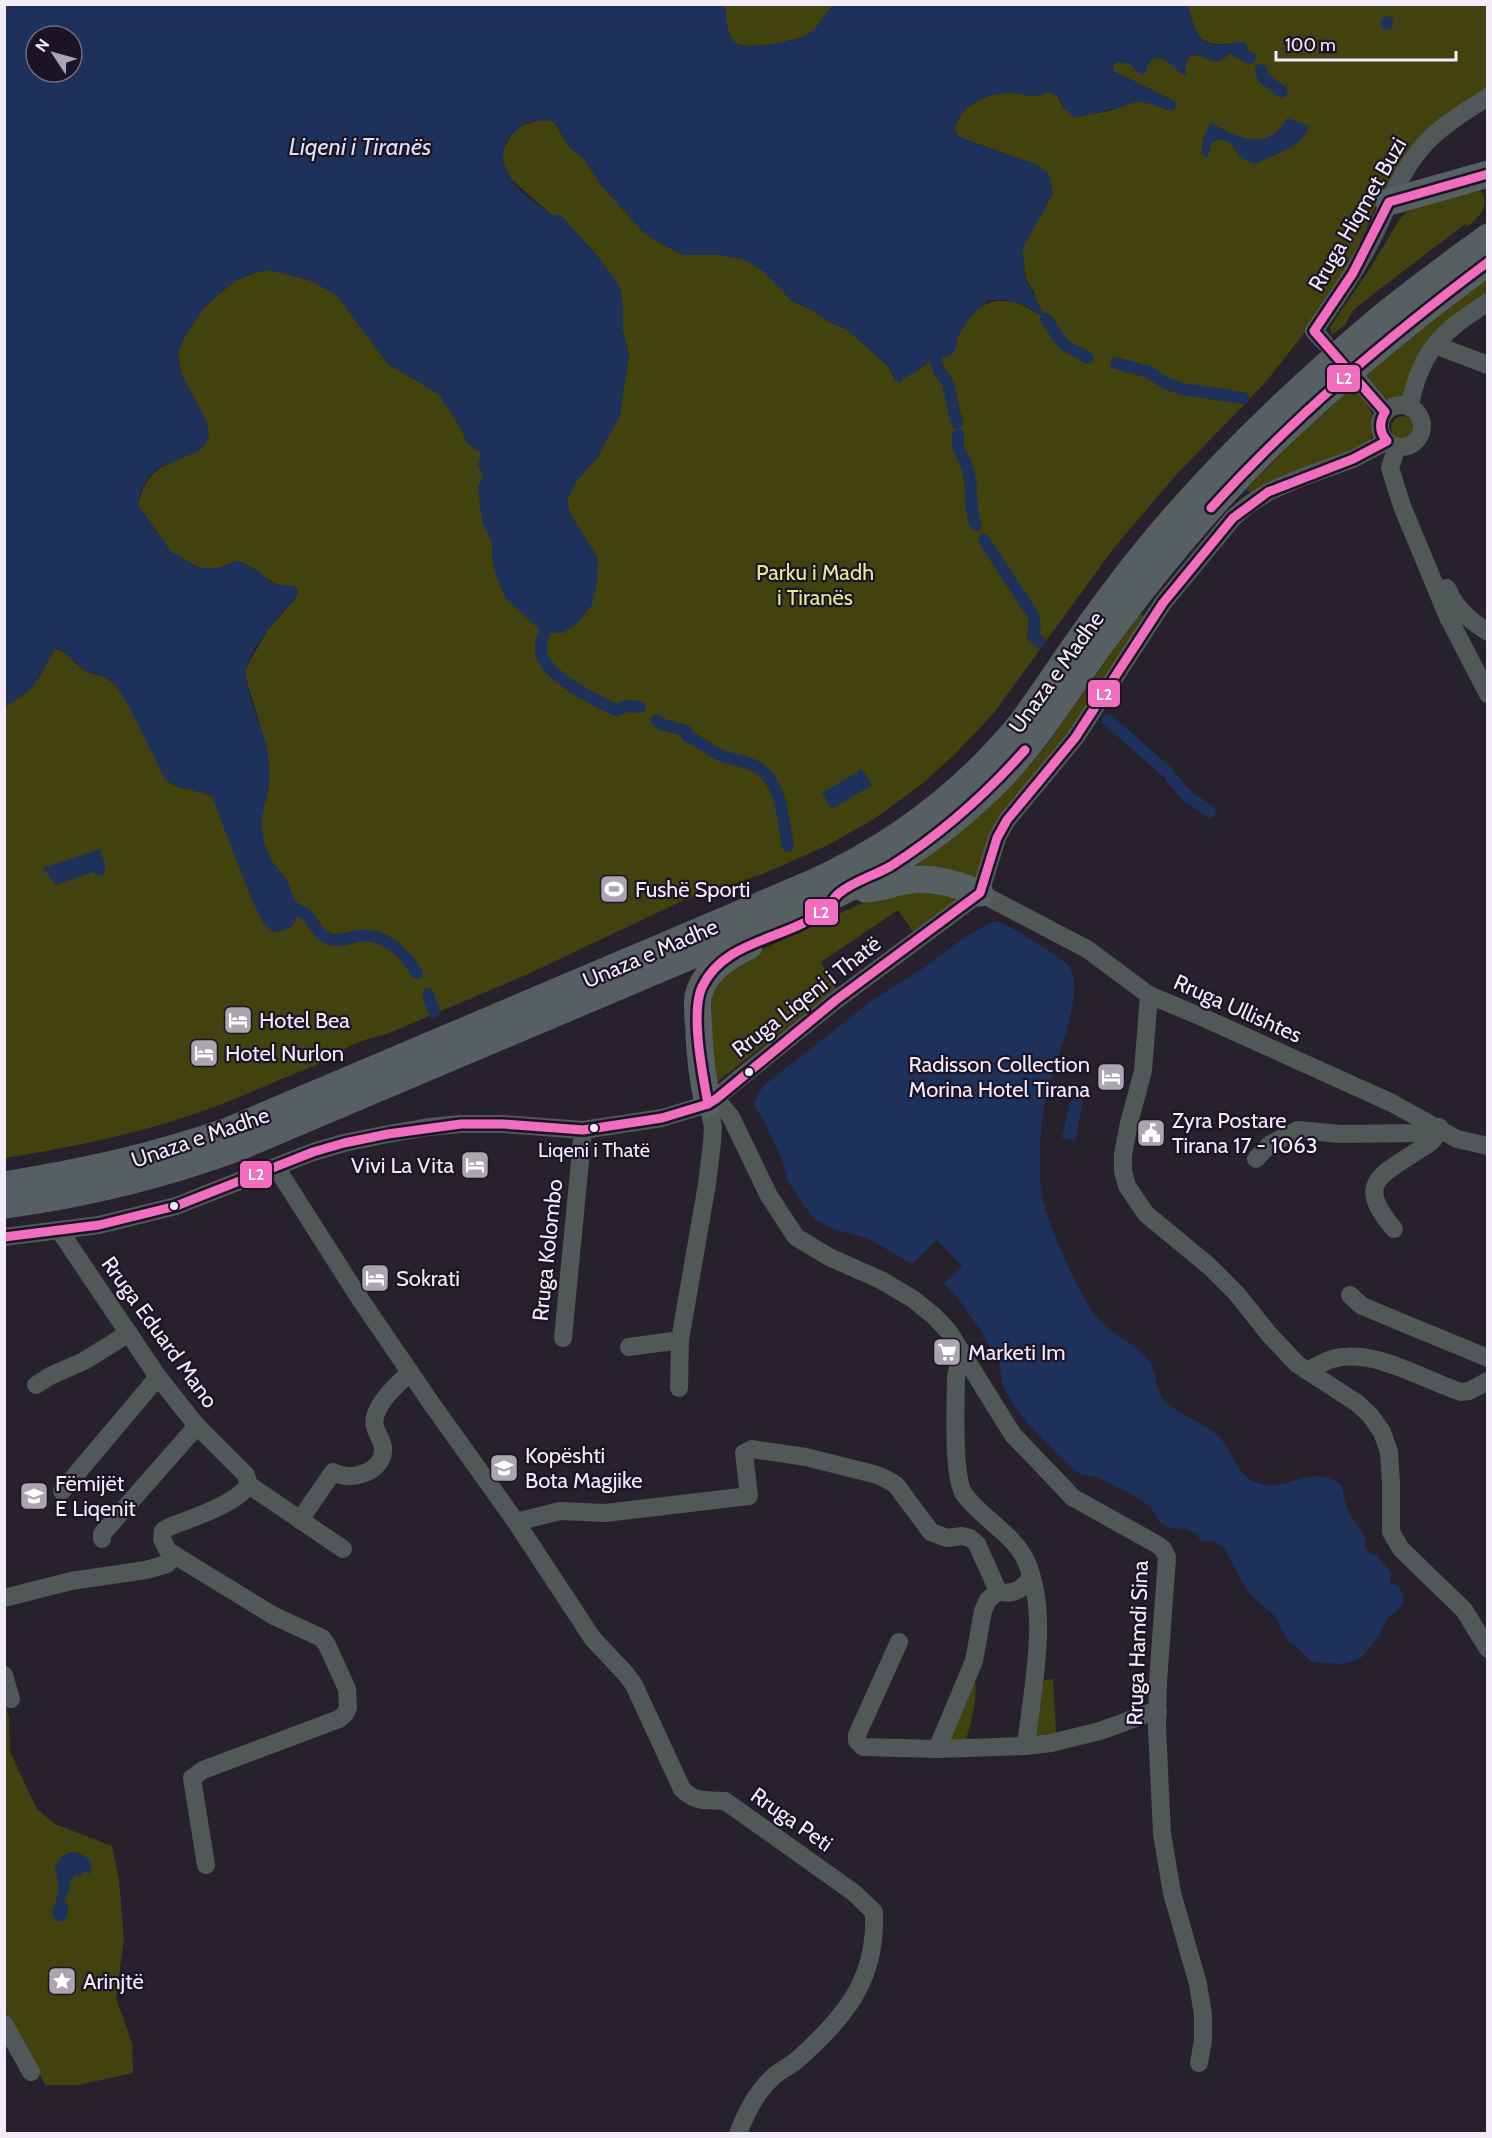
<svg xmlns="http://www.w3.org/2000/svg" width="1492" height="2138" font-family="Cabin,sans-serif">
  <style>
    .green { fill: #42420f }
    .water { fill: #1e315a; fill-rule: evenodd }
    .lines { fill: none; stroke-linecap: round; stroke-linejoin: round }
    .canal { stroke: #1e315a; stroke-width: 12 }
    .minor { stroke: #505858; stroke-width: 18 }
    .highway { stroke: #566062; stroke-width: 27 }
    .bus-1-casing { stroke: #1d1327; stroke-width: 14 }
    .bus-1 { stroke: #f06ebd; stroke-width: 9 }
    .bus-dot { fill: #f2ecfa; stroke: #1d1327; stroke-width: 2 }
    .labels { text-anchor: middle; stroke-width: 4.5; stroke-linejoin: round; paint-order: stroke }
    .bus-label { font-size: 20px; fill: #f2ecfa; stroke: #1d1327 }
    .street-label { font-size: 22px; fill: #f2ecfa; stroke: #1d1327 }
    .park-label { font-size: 22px; fill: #e6ea91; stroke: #1d1327 }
    .poi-label { font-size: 22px; fill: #f2ecfa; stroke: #1d1327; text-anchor: start }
    .water-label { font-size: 24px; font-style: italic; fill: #dae2f1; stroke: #1d1327 }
    .line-badge { stroke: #1d1327; stroke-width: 2 }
    .badge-label { font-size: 16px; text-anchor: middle; font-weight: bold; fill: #fff }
  </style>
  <rect width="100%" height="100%" fill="#26212c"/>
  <g class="green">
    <path d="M725,5h109c-9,7 -14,21 -24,28 -10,8 -62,17 -73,11 -11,-7 -11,-28 -12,-39z"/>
    <path d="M1188,5h299v84l-83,71 -24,37 -30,69 -40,60 -46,58 -87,90 -64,75 -120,165 -39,41 -32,29 -48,35 -48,27 -63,28 -81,27 -154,73 -141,60c-25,5 -49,16 -70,31 -43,16 -85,37 -129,51 -59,20 -121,32 -183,42v-451l18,-12 15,-16 17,-30c11,1 19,15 29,21 9,5 21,5 29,13 18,17 39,69 51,94 11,15 32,10 48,20l55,-49 -20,-66 -2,-12 21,-38 32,-37 -4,-9c-25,3 -33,-18 -56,-25l-21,7h-17l-15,-8 -14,-8 -33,-47c8,-37 29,-42 61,-54l8,-28 -26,-50 -3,-19 5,-15 21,-31 15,-14 18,-14 17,-7 17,-3 44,12 22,14 51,68 51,30 23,36 5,13 15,10 147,-98 -6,-23v-28l-70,-88 -42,-37 -7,-14 -2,-13 10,-18 8,-8 24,-7 10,3 16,26 15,12 16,25 42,47 13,9 27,14h37l24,4 19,12 29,30 20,9 18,13 15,5 43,38 7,14c10,-4 20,-8 29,-14 4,-3 7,-7 12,-8 6,-2 12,1 16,-5 5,-6 4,-15 8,-21 18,-36 48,-40 79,-17l-5,-23 -8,-13 -4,-30 31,-56 -16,-28 -78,-28 -4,-8c5,-24 33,-37 55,-36 8,0 16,2 24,3 7,0 11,-6 18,-3 6,2 9,9 11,15 10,2 23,6 34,5 33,-4 33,-21 70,-3l7,-9 -59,-29 -3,-3 2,-5 3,-2 14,2 5,6 11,-4 5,-8c11,-2 22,5 27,14l7,1 -2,-9c10,-20 22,0 36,-3 1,-1 7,-5 8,-6 6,-3 13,-3 19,-6l-8,-7c-38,7 -43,-3 -51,-37z"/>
    <path d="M1480,190c12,15 -1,27 -13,37l-2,-3 -111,85 -9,16 -13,10 -2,-8 39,-57 32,-53 10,-9z"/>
    <path d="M1487,279v16l-87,103 -10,2 -5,-3 -16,-19 -13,11c13,19 26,31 12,55l-116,51 -6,-6 59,-59 61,-56z"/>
    <circle cx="1403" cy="428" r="12"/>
    <polygon points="1140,613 1145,617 977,874 972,888 915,935 898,910 821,962 836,989 712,1086 705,988 731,964 877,896 981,815 1026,770 1049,742"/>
    <polygon points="1053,1679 1056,1733 1034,1736 1036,1681"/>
    <path d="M975,1681c3,16 -5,47 -10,61l-17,-2 22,-56z"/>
    <polygon points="4,1692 9,1719 10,1752 37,1809 55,1824 112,1846 119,1880 124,1939 116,1998 132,2043 133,2073 78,2085 45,2085 13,2022 5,2012"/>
  </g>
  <g class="water">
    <path d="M1188,5c4,17 8,41 32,40 8,0 15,-4 24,-3l4,4 -2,5 -16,3 -13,8c-22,-6 -31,-17 -32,13 -9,-2 -12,-15 -29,-18l-8,5 -1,8 -4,5 -6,-3 -6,-8 -14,-2 -5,4 3,6 59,29 3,5 -4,5c-16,-2 -29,-15 -45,-6l-53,13c-12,-7 -12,-18 -21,-24 -6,-4 -11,1 -17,2 -9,1 -19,-4 -28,-3 -22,0 -49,12 -54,36l4,8 78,28 12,9 4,19 -31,56 4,30 20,40 -19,-13 -20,-6h-18l-14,12 -9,11 -7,10 -5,19 -6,5 -13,1 -5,3 -32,22 -10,-17 -43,-38 -15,-5 -18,-13 -20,-9 -29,-30 -19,-12 -24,-4h-37l-27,-14 -13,-9 -42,-47 -16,-25 -15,-12 -16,-26c-33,-9 -65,24 -44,56 10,15 29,27 43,38l7,-2 41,46 18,25 4,19v28l6,23 -9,60 -22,42 -21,24 -10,19 4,15 27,43 -1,23 -5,24 -16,19 -13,9h-8l-17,-5 -32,-29 -8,-18 -6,-22v-16l-10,-22 -4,-34 5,-9 -5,-14 3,-11 -14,-10 -5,-13 -23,-36 -51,-30 -51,-68 -23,-14 -43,-12 -17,3 -17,7 -18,14 -15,14 -21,31 -5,15 3,19 26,50 2,12 -3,9 -7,7 -40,17 -9,7 -9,15 -3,15 33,47 14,8 15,8h17l21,-7c22,7 31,28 56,25l4,3c0,12 -11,17 -18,25 -12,16 -29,35 -34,55 -4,13 17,62 21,79 3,14 3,35 0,50 -3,11 -7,20 -5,31 1,11 6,25 12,35 4,6 11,11 14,18 3,8 3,13 9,20l-1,19 -6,7 -16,5 -11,-10 -13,-28 -38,-98c-15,-10 -37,-5 -48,-20l-38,-76 -13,-19 -18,-9 -11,-3 -24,-21h-5l-23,39 -27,19v-702h720c1,11 1,32 12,39 11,6 63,-3 73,-11 10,-7 15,-21 24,-28zM36,36h36v36h-36z"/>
    <path d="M1287,118l22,8c-6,22 -35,28 -53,38 -5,-1 -10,-3 -14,-6 -9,-8 -15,-27 -31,-14l-3,13 -7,-3 2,-16 8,-15c27,14 56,31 76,-5z"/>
    <polygon points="862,769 872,785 832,809 822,793"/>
    <polygon points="100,849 106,868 103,875 98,876 93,872 56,885 43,868"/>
    <path d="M997,921c14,5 65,36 73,46 1,3 2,6 3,9 7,24 -16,85 -24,110 -9,29 -10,64 -9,94 0,15 11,47 17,61 11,24 27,65 46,83 15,13 33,21 46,37 9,13 5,29 17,41 17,15 38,20 53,35 12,12 18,35 32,43 33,19 57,-20 90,5 3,8 3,16 6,23 4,11 14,18 17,29 2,7 1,12 6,17l7,1 14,18 -1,10 9,3 5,11 -2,9 -14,12 -6,10 -2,7 -18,22 -8,4 -12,3 -30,-2 -14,-14 -10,-7 -13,-25 -21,-18 -9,-11 -21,-39 -11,-7 -11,1 -6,-8 -9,-5 -19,-1 -8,-6 -9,-14 -13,-10 -41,-21 -15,-2 -15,-11 -36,-37 -17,-21 -12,-22 -3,-22 -2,-6 -10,-13 -6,-13 -14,-18 -2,-5 -21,-24 18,-17 -25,-26 -25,24 -43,-25 -36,-10 -17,-9 -12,-14 -16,-25 -5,-19 -20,-43 -10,-15 10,-18 110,-86 52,-33 40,-30 27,-15z"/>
    <polygon points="1075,1097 1080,1097 1083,1102 1075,1141 1062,1138 1070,1103"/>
    <path d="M71,1852c9,0 15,4 21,11l-3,12 -3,-4 -6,6 -4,-2 -7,7 1,6 -5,13v3l4,-1 -2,12 -3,6 -5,1 -4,-3 -3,-5 7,-25 -4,-24 7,-9z"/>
  </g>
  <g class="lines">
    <g class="canal">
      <polyline points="1387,22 1387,24"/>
      <polyline points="1238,52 1250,58"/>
      <polyline points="1261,70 1263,77 1282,92"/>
      <polyline points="1046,319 1064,345 1088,358"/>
      <polyline points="935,358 939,371 947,381 957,423"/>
      <polyline points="1116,363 1149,372 1165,383 1182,389 1243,398"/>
      <path d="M958,435c-2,13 5,20 9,32 8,20 0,37 9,58"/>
      <polyline points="984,540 1033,615 1035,624 1033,635 1039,642"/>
      <path d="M545,630c-2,8 -6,15 -4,23 7,25 54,47 75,57l11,-4 13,1"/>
      <path d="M657,720l4,4 25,7 1,5c12,5 21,13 33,19 11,5 24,5 35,11 27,14 28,54 33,80"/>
      <polyline points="1108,720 1167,772 1186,795 1210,812"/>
      <path d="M296,909c20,8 18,25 34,30 9,3 19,-1 28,-3 26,-4 46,17 59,37"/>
      <polyline points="428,994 434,1012"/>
    </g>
    <g class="minor">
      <path d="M1324,342l-10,-11c20,-30 41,-58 57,-90 17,-33 28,-69 54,-97 17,-19 41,-33 63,-47"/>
      <polyline points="1435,345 1488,365"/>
      <polyline points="1362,384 1385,412"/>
      <circle cx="1401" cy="426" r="21"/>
      <path d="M1409,407c3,-12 6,-25 11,-36 12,-32 40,-51 68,-69"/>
      <polyline points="1397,446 1390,468 1402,506 1448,617 1488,694"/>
      <path d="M1447,588c9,21 22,32 41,44"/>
      <polyline points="980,893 1087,949 1149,995 1202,1017 1392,1103 1457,1139 1488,1146"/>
      <polyline points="1149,995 1143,1071 1129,1123 1123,1155 1123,1171 1127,1186 1146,1214 1209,1266 1237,1294 1268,1333 1297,1364 1357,1403 1370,1415 1382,1432 1389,1452 1391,1484 1391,1532 1401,1549 1464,1610 1488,1649"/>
      <polyline points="716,1099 731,1117 769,1196 796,1237 829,1257 881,1280 913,1299 934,1316 949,1332 964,1356 1013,1435 1064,1488 1072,1497 1158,1545 1163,1549 1167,1557 1158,1682 1157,1727 1162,1834 1172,1893 1198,1984 1203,2015 1203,2040 1199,2063"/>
      <polyline points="1256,1159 1269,1145 1298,1130 1340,1134 1416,1133 1439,1127"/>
      <path d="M276,1167l82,129 73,107 85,119 77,117 33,35 8,11 48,104c15,15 25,10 43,12l128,91 21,20c3,68 -29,105 -77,148 -8,7 -19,11 -26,19 -15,14 -26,36 -33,55"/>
      <path d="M1394,1229c-38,-45 -16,-52 23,-78 4,-3 12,-6 16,-11 2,-3 4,-9 6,-13"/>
      <polyline points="59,1230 158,1377 197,1426 246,1475 249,1485 343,1549"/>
      <polyline points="4,1237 99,1225 176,1206 313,1152 344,1143 388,1134 429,1127 461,1124 503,1124 583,1130 662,1118 708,1104 836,1000 980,893 997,838 1007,820 1075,738 1163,603 1233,518 1248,505 1268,492 1300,478 1353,459 1387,441"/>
      <polyline points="1350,1295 1362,1306 1488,1358"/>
      <polyline points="563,1338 583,1130"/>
      <polyline points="629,1347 680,1340"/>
      <path d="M964,1356l-6,10 -2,11c0,24 -4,99 8,117 17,24 50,40 62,67 24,53 6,128 0,185"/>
      <path d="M1307,1371c8,-4 16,-9 25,-12 41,-12 91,21 129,33l8,-1 19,-10"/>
      <polyline points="36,1385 50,1376 84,1361 129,1333"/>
      <polyline points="679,1388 680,1340 707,1184 712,1143 713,1127 708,1104"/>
      <polyline points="62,1491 158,1377"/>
      <path d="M300,1520l33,-48c18,11 52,-1 50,-24 -1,-12 -11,-17 -8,-31 4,-17 23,-33 35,-45"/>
      <path d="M516,1522l44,-11 45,2 144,-17 -5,-43 8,-4 54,8 68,17 12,5 10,6 35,47 16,6 15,-2 8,2 7,6 21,47c15,5 25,-2 33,-14"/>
      <polyline points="102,1539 102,1534 197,1426"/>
      <polyline points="4,1598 71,1581 146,1570 167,1564 174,1554"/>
      <polyline points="899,1642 857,1735 857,1741 863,1747 937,1749 1026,1746 1051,1743 1100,1731 1149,1713 1158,1712"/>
      <polyline points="4,1675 11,1699"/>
      <polyline points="937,1749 974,1661 983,1611 988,1600 998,1591"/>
      <path d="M206,1865l-14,-87 11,-8 136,-51 6,-5 3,-6 -1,-19 -20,-44 -5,-7 -48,-22 -106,-65 -6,-12 1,-8 4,-3c24,-10 66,-22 82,-43"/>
      <polyline points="4,2024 31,2072"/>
    </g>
    <g class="highway">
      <polyline points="1389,202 1488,174"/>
      <path d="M865,889c16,0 31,-8 46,-9 24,-3 47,5 69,13"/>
      <path d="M708,1104c-5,-23 -8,-46 -9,-70 0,-12 -3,-25 -1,-37 5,-25 30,-42 51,-51"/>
      <path d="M4,1185c79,-13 149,-28 224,-54l587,-249c80,-37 148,-88 204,-156 19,-24 35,-50 52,-74 32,-46 66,-92 104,-135 61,-70 129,-134 200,-194 36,-30 75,-58 113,-86"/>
      <path d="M4,1205c83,-11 160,-30 238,-59l597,-253c57,-27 109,-64 154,-108 39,-38 68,-85 100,-130 32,-45 66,-88 102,-130 86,-100 187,-184 293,-263"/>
    </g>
    <g class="bus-1-casing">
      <g id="bus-1">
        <path d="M1211,508c83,-92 177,-171 277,-246"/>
        <path d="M708,1104c-5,-28 -18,-91 -6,-117 23,-48 84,-47 121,-76 6,-5 10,-12 15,-17 15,-13 36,-18 53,-28 50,-32 95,-72 134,-116"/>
        <path d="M4,1237l95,-12 77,-19 137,-54 31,-9 44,-9 73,-10h42l80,6 79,-12 46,-14 8,-5 120,-99 144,-107 17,-55 10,-18 68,-82 88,-135 70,-85 35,-26 85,-33 34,-18c-8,-9 -8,-19 -2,-29l-71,-81 39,-58 36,-71 99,-28"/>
      </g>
    </g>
    <use href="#bus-1" class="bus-1"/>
  </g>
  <defs>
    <g id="stadium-square" transform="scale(1.5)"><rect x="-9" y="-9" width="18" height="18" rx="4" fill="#aba5b2" stroke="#1d1327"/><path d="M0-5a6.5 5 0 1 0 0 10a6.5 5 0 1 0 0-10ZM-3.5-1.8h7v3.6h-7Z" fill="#fff"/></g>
    <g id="hotel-square" transform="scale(1.5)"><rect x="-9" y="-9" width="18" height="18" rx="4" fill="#aba5b2" stroke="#1d1327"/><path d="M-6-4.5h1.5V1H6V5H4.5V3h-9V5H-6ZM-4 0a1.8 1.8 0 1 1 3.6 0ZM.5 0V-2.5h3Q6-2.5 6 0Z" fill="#fff"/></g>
    <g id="civic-square" transform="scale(1.5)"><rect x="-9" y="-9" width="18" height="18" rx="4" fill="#aba5b2" stroke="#1d1327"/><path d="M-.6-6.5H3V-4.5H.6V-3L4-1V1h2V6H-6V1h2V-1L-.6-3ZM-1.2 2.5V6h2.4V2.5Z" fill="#fff"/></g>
    <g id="supermarket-square" transform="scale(1.5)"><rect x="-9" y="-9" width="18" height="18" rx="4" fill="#aba5b2" stroke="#1d1327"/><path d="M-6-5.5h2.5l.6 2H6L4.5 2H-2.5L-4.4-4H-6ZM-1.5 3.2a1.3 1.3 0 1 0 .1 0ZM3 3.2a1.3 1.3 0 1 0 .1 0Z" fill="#fff"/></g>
    <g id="school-square" transform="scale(1.5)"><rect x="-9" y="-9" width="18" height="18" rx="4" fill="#aba5b2" stroke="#1d1327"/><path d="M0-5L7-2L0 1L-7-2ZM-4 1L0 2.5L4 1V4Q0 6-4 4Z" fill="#fff"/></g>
    <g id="sight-square" transform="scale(1.5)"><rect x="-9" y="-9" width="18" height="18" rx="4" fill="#aba5b2" stroke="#1d1327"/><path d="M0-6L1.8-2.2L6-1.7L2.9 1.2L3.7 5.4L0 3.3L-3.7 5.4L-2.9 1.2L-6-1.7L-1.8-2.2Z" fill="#fff"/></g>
  </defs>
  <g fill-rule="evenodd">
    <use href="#stadium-square" x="614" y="889"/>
    <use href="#hotel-square" x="238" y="1020"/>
    <use href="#hotel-square" x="204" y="1053"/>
    <use href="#hotel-square" x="1111" y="1077"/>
    <use href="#civic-square" x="1151" y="1133"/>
    <use href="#hotel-square" x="475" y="1165"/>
    <use href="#hotel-square" x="375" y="1278"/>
    <use href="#supermarket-square" x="947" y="1352"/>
    <use href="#school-square" x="504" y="1468"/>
    <use href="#school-square" x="34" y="1496"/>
    <use href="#sight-square" x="62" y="1981"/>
  </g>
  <g class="bus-dot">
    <circle cx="749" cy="1072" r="5"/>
    <circle cx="594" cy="1128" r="5"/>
    <circle cx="174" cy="1206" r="5"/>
  </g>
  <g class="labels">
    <g class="bus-label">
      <text x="594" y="1157">Liqeni i Thatë</text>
    </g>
    <g class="street-label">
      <text transform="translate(1357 214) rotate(-60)" y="8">Rruga Hiqmet Buzi</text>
      <text transform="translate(1056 672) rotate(-54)" y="8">Unaza e Madhe</text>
      <text transform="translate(650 953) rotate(-23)" y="8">Unaza e Madhe</text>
      <text transform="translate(806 996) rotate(-38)" y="8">Rruga Liqeni i Thatë</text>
      <text transform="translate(1238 1008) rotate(24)" y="8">Rruga Ullishtes</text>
      <text transform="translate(200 1137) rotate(-19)" y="8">Unaza e Madhe</text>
      <text transform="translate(547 1250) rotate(-84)" y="8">Rruga Kolombo</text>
      <text transform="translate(160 1332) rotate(54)" y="8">Rruga Eduard Mano</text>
      <text transform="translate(1137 1643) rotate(-88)" y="8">Rruga Hamdi Sina</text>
      <text transform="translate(792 1819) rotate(35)" y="8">Rruga Peti</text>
    </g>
    <g class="park-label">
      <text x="815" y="580">Parku i Madh<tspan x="815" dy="25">i Tiranës</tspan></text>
    </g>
    <g class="poi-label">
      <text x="635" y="897">Fushë Sporti</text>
      <text x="259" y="1028">Hotel Bea</text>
      <text x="225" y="1061">Hotel Nurlon</text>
      <text x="1090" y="1072" text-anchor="end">Radisson Collection<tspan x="1090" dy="25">Morina Hotel Tirana</tspan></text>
      <text x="1172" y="1128">Zyra Postare<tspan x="1172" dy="25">Tirana 17 - 1063</tspan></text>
      <text x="454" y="1173" text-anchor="end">Vivi La Vita</text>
      <text x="396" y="1286">Sokrati</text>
      <text x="968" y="1360">Marketi Im</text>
      <text x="525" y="1463">Kopështi<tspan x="525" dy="25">Bota Magjike</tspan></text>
      <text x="55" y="1491">Fëmijët<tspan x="55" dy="25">E Liqenit</tspan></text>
      <text x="83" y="1989">Arinjtë</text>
    </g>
    <g class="water-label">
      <text x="360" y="155">Liqeni i Tiranës</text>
    </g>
  </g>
  <g class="line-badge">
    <rect x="1326" y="364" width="35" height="29" rx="6" fill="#f06ebd"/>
    <rect x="1087" y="679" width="34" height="29" rx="6" fill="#f06ebd"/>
    <rect x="804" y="898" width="35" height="28" rx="6" fill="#f06ebd"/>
    <rect x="239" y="1160" width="34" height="29" rx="6" fill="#f06ebd"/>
  </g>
  <g class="badge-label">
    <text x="1344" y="384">L2</text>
    <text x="1104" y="700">L2</text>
    <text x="821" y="918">L2</text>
    <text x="256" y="1180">L2</text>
  </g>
  <rect width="1492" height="2138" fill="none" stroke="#f2ecfa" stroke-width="12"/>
  <g transform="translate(54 54) rotate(306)"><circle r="28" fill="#1d1327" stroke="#726a7b" stroke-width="1.5"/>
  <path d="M0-4.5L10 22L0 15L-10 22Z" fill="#aba5b2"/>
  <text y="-9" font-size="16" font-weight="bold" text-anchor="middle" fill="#f2ecfa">N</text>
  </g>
  <path d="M1276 51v9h180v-9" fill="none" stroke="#f2ecfa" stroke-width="3"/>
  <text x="1285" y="51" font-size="18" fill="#f2ecfa" stroke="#1d1327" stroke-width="4.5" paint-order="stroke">100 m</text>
</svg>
